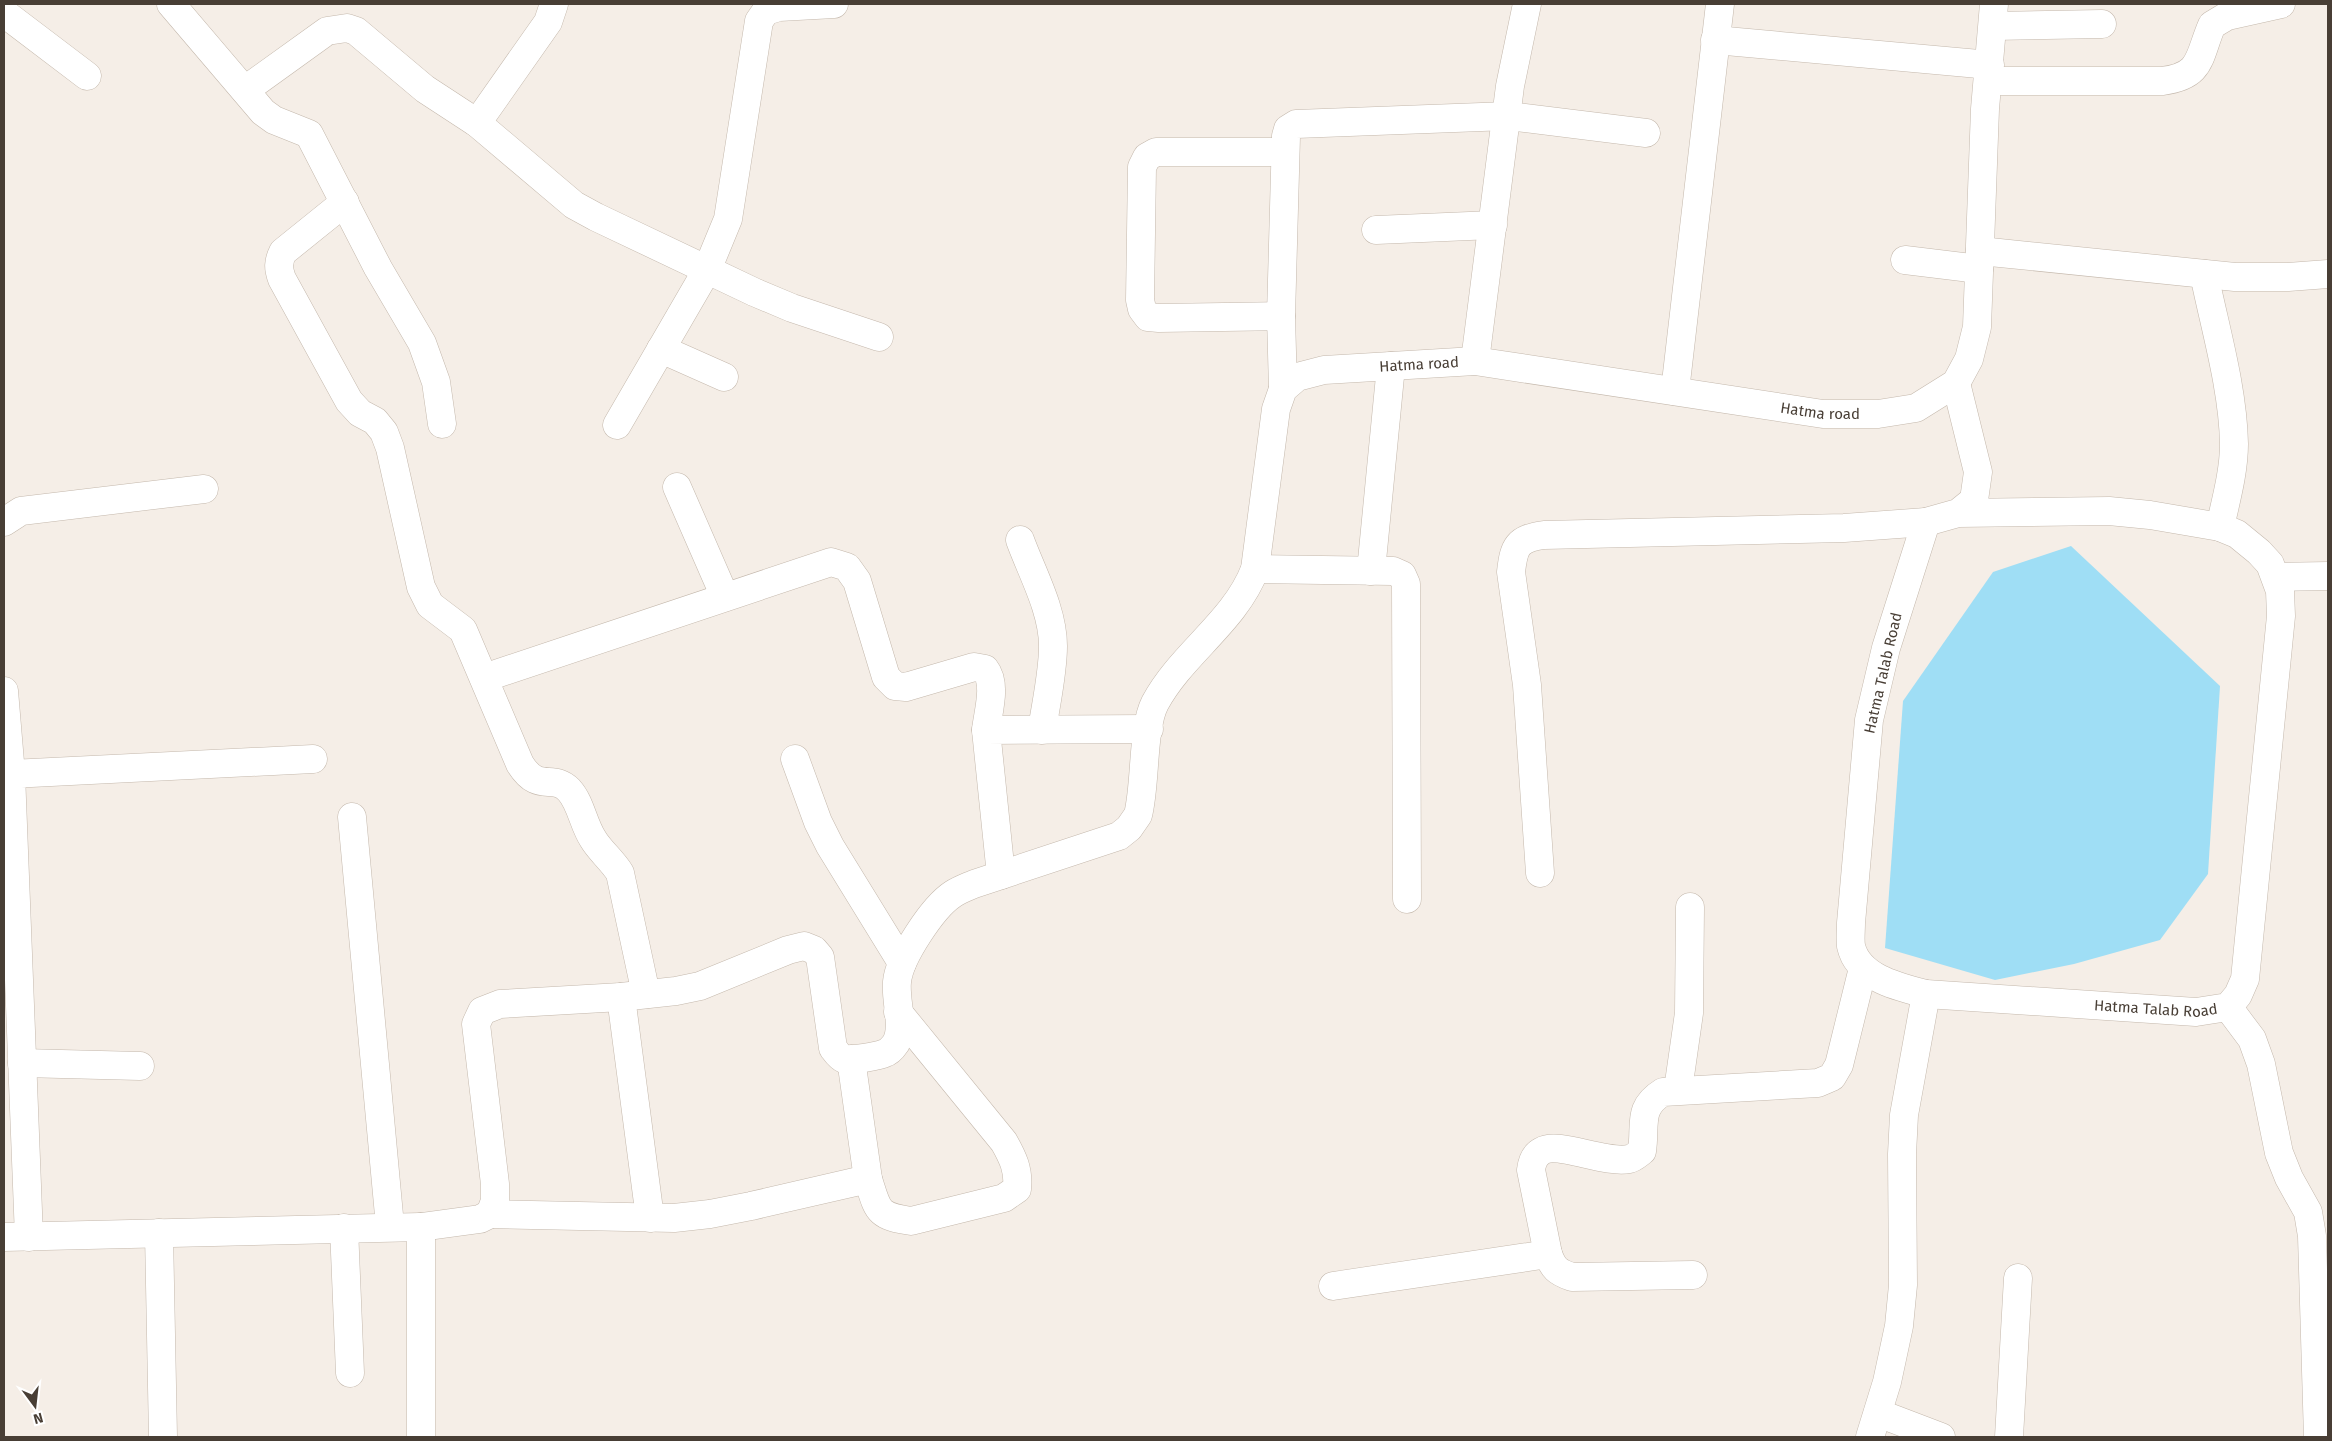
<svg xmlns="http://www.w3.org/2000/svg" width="2332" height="1441" font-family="'Fira Sans',sans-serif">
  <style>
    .water { fill: #9fdef5 }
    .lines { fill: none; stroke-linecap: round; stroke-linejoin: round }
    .minor-casing { stroke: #c4b8ac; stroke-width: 29 }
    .minor { stroke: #fff; stroke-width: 28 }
    .labels { text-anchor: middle; stroke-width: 5; stroke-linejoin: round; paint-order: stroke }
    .street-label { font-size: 15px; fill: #483e35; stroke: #fff }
  </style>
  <rect width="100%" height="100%" fill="#f5eee7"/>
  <polygon class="water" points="2071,546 2220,686 2208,874 2160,940 2074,964 1995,980 1885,948 1903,701 1993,572"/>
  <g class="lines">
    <g class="minor-casing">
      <g id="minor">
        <polyline points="171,4 263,112 274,120 309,134 378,268 422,343 436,382 442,424"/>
        <polyline points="4,13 87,76"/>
        <polyline points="1993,26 2102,24"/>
        <polyline points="1715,40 1990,65"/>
        <path d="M1989,81h173c41,-5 36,-24 50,-56l15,-9 54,-12"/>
        <polyline points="245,90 327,31 347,28 356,31 425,89 477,123 574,205 596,217 754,292 792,308 879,337"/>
        <polyline points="477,123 548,22 554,4"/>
        <path d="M345,202l-62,50c-5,10 -5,16 -1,27l67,122 11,12 15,8 9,11 6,16 31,139 9,18 33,25 57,134c19,30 32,9 49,26 12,13 14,34 24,49 7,12 19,21 27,34l26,121"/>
        <polyline points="1376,230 1493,225"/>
        <polyline points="1980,251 2235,277 2288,277 2328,274"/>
        <polyline points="1905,260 1979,269"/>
        <path d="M2204,274c11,54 29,114 30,170 0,27 -8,56 -14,83"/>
        <polyline points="1281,316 1159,318 1148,317 1142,309 1140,300 1142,167 1147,157 1156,152 1285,152"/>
        <polyline points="661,349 724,377"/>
        <polyline points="1475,361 1510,86 1527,4"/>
        <path id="s1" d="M1956,383l22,89 -4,28 -16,13 -32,9 -40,126 -17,72 -18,203c0,7 -1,16 0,23 7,32 48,41 75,48l270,18 32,-5 10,-12 7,-16 36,-363 -1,-25 -10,-27 -11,-12 -22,-18 -17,-7 -70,-12 -41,-4 -151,2"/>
        <polyline points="1283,389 1281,316 1286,136 1288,129 1296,124 1508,116 1646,133"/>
        <polyline points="1675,391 1720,4"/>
        <polyline points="617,425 707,270 728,219 759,21 766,11 779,7 834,4"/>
        <polyline points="677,487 725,597"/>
        <polyline points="4,522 21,511 204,489"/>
        <path d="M1020,540c12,33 33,70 33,106 0,27 -7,57 -11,84"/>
        <polyline points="1255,569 1393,571 1402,575 1406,584 1407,899"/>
        <polyline points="1371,571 1391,366"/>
        <polyline points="2276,577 2328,576"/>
        <path d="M484,678l347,-116 16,5 10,14 29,96 9,9 11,1 68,-20 11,2c12,15 3,43 1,61"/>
        <polyline points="4,691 11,774 4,774"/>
        <polyline points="795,759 818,822 830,846 902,963"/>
        <polyline points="352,817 390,1226"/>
        <path d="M1540,873l-13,-188 -16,-113c3,-26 6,-33 33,-37l300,-7 82,-6"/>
        <polyline points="1001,875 986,730 1149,729"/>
        <polyline points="621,997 650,1218"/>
        <polyline points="2228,1007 2252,1039 2261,1064 2279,1153 2289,1178 2308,1212 2312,1236 2318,1437"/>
        <polyline points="851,1059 868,1179"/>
        <polyline points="22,1063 140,1066"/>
        <polyline points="1678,1090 1689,1013 1690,907"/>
        <path d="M490,1214l184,4 36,-4 41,-8 117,-27c10,31 8,37 43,42l93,-23 13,-9c2,-19 -4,-31 -13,-47l-106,-130"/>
        <polyline points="421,1227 421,1437"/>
        <polyline points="344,1228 350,1373"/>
        <polyline points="159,1233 163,1437"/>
        <path id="s2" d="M4,1237l417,-10 59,-8 10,-5 5,-13v-17l-19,-160 6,-13 18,-7 121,-7 55,-6 24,-5 88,-36 16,-4 10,4 6,7 13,91c3,4 6,9 11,11 6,2 35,-3 41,-6 4,-1 9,-7 11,-10 9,-17 -1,-42 1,-61 2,-24 36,-75 56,-88 6,-4 14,-7 21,-10l145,-48 10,-8 9,-13c8,-31 4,-87 17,-112 27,-50 80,-81 100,-134l21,-160 7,-20 14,-12 27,-7 151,-9 348,53h55l38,-6 40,-25 13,-24 8,-32 8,-218 9,-105"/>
        <polyline points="29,1237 11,774 313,759"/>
        <path d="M1548,1254c5,14 9,18 24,23l121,-2"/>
        <path d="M1333,1286l215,-32 -17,-84c1,-8 3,-15 11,-19 16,-10 63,13 87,8 5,-1 9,-5 13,-8 4,-27 -5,-43 21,-59l155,-9 14,-6 7,-12 24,-97"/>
        <polyline points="1878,1413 1941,1437"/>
        <polyline points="1870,1437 1887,1382 1899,1326 1903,1285 1902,1154 1904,1115 1926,994"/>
        <polyline points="2009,1437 2018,1278"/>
      </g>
    </g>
    <use href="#minor" class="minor"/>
  </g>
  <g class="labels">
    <g class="street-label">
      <text dy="5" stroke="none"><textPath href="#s2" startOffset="2189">Hatma road</textPath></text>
      <text dy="5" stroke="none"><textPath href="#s2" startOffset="2594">Hatma road</textPath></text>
      <text transform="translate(1883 673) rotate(-77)" y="5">Hatma Talab Road</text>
      <text dy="5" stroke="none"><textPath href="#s1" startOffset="931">Hatma Talab Road</textPath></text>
    </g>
  </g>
  <rect width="2332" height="1441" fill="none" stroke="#483e35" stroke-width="10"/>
  <g transform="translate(35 1406) rotate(165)" stroke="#ffffff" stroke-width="4" paint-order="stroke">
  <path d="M0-4L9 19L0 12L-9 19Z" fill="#483e35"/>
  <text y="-8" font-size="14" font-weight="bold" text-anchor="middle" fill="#483e35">N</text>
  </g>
</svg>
